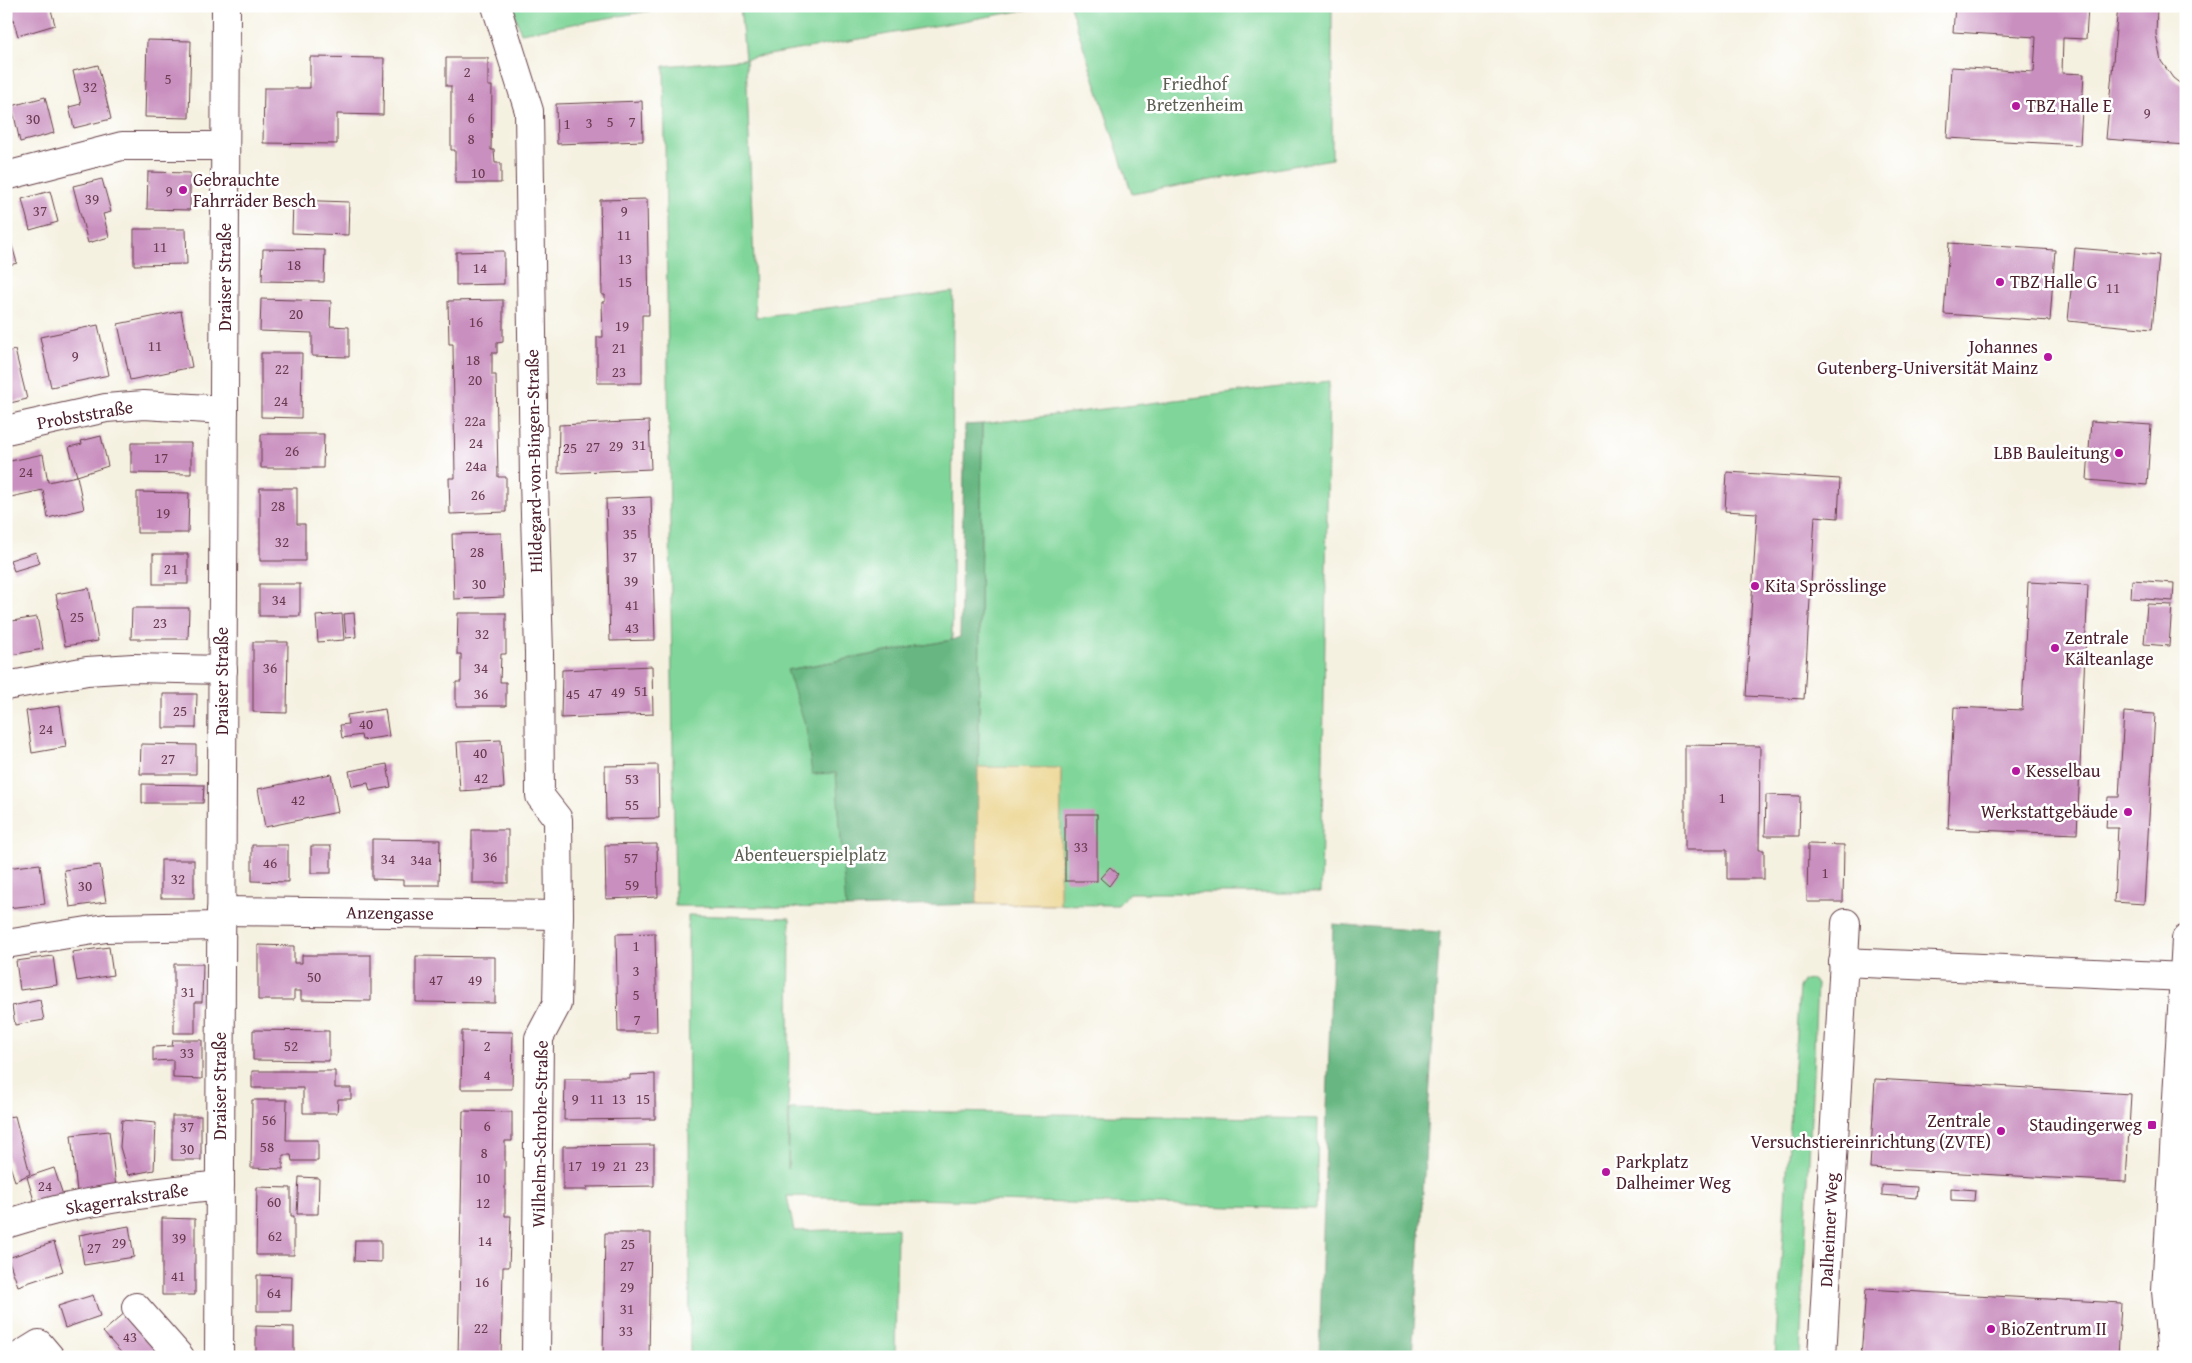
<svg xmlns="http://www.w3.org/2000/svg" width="2192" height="1363" font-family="'Gentium Book Plus',serif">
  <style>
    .green { fill: #80d69a; stroke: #657a62 }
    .forest { fill: #68b782; stroke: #596b56 }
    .sand { fill: #eeda9e; stroke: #9c7c64 }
    .building { fill: #c990bf }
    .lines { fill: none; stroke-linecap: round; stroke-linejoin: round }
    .minor-casing { stroke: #643e46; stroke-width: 30 }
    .minor { stroke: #fff; stroke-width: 28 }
    .poi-dot { fill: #b5179e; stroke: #fff; stroke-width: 2 }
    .labels { text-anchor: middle; stroke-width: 5; stroke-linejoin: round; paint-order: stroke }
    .number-label { font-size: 15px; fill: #6a3b50 }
    .park-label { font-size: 18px; fill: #5d5f52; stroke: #fff }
    .poi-label { font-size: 18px; fill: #4a1f2b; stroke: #fff; text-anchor: start }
    .street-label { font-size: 18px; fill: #4a1f2b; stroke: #fff }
  </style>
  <rect width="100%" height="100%" fill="#fff"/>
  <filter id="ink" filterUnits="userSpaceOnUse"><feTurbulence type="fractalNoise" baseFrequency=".02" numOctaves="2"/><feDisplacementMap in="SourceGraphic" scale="10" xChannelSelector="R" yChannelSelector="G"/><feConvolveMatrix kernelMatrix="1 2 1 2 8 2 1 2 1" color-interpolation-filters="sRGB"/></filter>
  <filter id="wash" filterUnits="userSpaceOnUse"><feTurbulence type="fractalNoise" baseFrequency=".0096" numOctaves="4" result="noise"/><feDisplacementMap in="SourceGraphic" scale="20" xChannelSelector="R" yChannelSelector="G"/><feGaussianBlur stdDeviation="1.12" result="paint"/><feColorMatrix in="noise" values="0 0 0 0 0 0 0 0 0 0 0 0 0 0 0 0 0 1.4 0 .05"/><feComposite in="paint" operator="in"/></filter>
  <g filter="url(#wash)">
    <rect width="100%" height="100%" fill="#f5f1e1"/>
    <g class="green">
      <polygon points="512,6 677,6 521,33"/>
      <polygon points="740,6 1048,6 746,59 756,317 953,292 952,640 787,670 852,726 846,908 675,906 664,66 745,59"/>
      <polygon points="1070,6 1332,6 1332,159 1132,194"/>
      <polygon points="1329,381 1321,893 1129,893 1118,905 977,904 982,424"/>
      <polygon points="688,915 790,918 788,1169 790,1109 1318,1119 1316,1209 787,1196 794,1231 897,1228 895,1357 690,1357"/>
      <polygon points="1811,979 1817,984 1800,1357 1775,1357 1799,987 1804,980"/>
    </g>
    <g class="forest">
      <polygon points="982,424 977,904 846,908 836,773 812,774 806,727 787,670 952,640 960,637 965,425"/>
      <polygon points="1333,924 1440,932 1412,1357 1319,1357"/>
    </g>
    <polygon class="sand" points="978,767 1061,768 1060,905 977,904"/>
    <g id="blocks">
      <g class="building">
        <polygon points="9,6 50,6 55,25 18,36"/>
        <polygon points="1955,6 2088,6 2086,39 2063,38 2062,73 2084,74 2080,145 1947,138 1951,67 2034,72 2036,37 1953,32"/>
        <polygon points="2118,6 2157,6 2156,34 2161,61 2173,78 2186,88 2186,145 2106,139"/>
        <polygon points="147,40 191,41 189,118 145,117"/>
        <polygon points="310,57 384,58 383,115 337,114 337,144 263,143 264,88 310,88"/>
        <polygon points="446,58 488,58 488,86 492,86 491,150 494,150 495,163 501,163 501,183 455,183 455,150 451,150 451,86 446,86"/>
        <polygon points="98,65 111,119 74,128 69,107 81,104 73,71"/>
        <polygon points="45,97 54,133 20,142 12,106"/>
        <polygon points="642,101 643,141 557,144 556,104"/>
        <polygon points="148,172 190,173 190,210 147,209"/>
        <polygon points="102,179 111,212 103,214 109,237 88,243 73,186"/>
        <polygon points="50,191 58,222 30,230 22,199"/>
        <polygon points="647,199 649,315 642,315 642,383 597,383 597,337 603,337 602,302 605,302 605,295 602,295 600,200"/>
        <polygon points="293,200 349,202 348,235 292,233"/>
        <polygon points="6,225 17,263 6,266"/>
        <polygon points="134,229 186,229 187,264 134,265"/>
        <polygon points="1949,243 2055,250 2050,321 1944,314"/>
        <polygon points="2075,248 2159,255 2152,329 2068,321"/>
        <polygon points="263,249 325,250 324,282 262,281"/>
        <polygon points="504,251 504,284 456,285 456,252"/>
        <polygon points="261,299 331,301 330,326 349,327 349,357 312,356 312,333 260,331"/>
        <polygon points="503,300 503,342 497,343 497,353 492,353 492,375 496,375 498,477 506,477 506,512 450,514 449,478 455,478 453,344 449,344 448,301"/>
        <polygon points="181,311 192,367 130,380 118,324"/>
        <polygon points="98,325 109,375 51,387 40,337"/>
        <polygon points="15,350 27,399 6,404 6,352"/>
        <polygon points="261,353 302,353 301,418 261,417"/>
        <polygon points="649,421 651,469 558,473 559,425"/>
        <polygon points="2091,421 2151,425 2147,485 2087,480"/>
        <polygon points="261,434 324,434 323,468 261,468"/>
        <polygon points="101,436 108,466 77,476 84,509 48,518 43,490 6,498 6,462 43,454 48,482 77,476 69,447 82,444 81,441"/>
        <polygon points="131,443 191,443 191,474 131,473"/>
        <polygon points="1727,472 1840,479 1838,518 1815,516 1804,699 1746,696 1757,513 1725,511"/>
        <polygon points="260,488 297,488 297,524 305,524 305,561 260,561"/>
        <polygon points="137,492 189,493 188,533 137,533"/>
        <polygon points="651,497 655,640 610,641 606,499"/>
        <polygon points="501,533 504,597 454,599 452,534"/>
        <polygon points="36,552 40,563 14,571 10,560"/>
        <rect x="153" y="554" width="35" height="30"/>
        <polygon points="2132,580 2174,583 2173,601 2131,598"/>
        <polygon points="2028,582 2088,585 2077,834 1948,829 1954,707 2022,710"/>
        <rect x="259" y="584" width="41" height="32"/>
        <polygon points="89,588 98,641 65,646 56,594"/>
        <polygon points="2147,604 2172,605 2169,646 2144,644"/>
        <polygon points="132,608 189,608 188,639 131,639"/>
        <polygon points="354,613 356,637 346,638 344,614"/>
        <polygon points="458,613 506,613 506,654 501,654 500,682 506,682 506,706 456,706 456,682 461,682 461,654 457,654"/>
        <polygon points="342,614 344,640 318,642 316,616"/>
        <polygon points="37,617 43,649 11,655 6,622"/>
        <polygon points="253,642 288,642 287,713 253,712"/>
        <polygon points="652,666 653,714 561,718 562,670"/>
        <polygon points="163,694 197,694 196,728 163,728"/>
        <polygon points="60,706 66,747 32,753 26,711"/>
        <polygon points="385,709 389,736 362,740 361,735 342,738 340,725 348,724 347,715"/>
        <polygon points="2124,712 2155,714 2144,904 2114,902 2118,828 2106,828 2108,797 2119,797"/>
        <polygon points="501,740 504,788 460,791 457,742"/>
        <polygon points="141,744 196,745 196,774 140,774"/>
        <polygon points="1685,745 1760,746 1759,850 1764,850 1764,879 1727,879 1727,850 1685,850"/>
        <polygon points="387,764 391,787 370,791 368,783 352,786 349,771"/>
        <polygon points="658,765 659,818 606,819 605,766"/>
        <polygon points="331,774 338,812 265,827 258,789"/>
        <polygon points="142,784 204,785 203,803 142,803"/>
        <polygon points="1766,795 1800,796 1799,836 1765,836"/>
        <rect x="1065" y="814" width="32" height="67"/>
        <rect x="472" y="830" width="36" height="53"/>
        <polygon points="372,839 440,840 439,885 403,885 403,880 372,879"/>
        <polygon points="657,844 658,897 606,899 605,845"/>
        <polygon points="1808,844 1844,845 1843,902 1807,902"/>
        <polygon points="252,845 288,845 288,882 252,881"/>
        <rect x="311" y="846" width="20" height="27"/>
        <rect x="161" y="860" width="33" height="38"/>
        <polygon points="40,864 45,904 7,908 6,868"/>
        <polygon points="100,865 106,902 70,907 64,870"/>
        <polygon points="1110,867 1118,874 1109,886 1100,878"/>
        <polygon points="655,933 657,1032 618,1032 616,934"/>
        <polygon points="258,945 294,946 294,963 302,963 302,955 371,955 371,1001 301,1000 301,991 294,991 294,1000 258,1000"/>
        <polygon points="109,947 113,975 77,981 72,952"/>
        <polygon points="53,956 57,985 20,990 16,961"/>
        <polygon points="416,956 495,957 495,1003 416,1002"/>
        <polygon points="174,964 203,964 202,1002 195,1002 195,1033 174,1033"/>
        <polygon points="40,1000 44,1020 15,1025 12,1006"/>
        <polygon points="253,1030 329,1031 329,1061 253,1060"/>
        <polygon points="462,1031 513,1032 512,1089 461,1089"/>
        <polygon points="173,1040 202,1040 202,1079 173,1078 173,1060 153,1061 153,1047 172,1046"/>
        <polygon points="252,1071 335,1071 335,1088 351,1088 351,1099 338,1099 337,1113 303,1113 303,1088 252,1088"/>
        <polygon points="655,1074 655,1119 564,1120 565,1079 630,1079 630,1075"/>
        <polygon points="1875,1079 2131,1094 2126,1182 1870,1168"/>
        <polygon points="252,1100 287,1100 286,1140 318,1140 318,1161 292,1161 291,1155 283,1155 283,1169 251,1168"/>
        <polygon points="463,1111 512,1112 512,1141 505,1141 505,1216 511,1216 509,1267 503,1267 501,1357 458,1357"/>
        <polygon points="15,1116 30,1174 15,1181 6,1154 6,1117"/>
        <rect x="172" y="1116" width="29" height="44"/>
        <polygon points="122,1120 156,1123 154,1170 128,1175 120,1147"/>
        <polygon points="109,1131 116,1187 77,1192 71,1135"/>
        <polygon points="654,1145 654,1186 587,1187 587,1190 563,1190 563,1146"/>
        <polygon points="54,1168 63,1195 35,1204 27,1177"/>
        <polygon points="299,1177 319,1178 318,1214 297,1214"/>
        <polygon points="1882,1185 1917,1187 1916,1198 1882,1195"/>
        <polygon points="257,1187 291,1188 291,1216 294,1216 294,1255 256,1255"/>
        <polygon points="1951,1188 1975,1190 1974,1201 1951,1200"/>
        <polygon points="162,1218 195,1219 195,1295 162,1295"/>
        <polygon points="129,1226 134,1257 84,1265 79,1235"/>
        <polygon points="605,1233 651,1233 649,1357 603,1357"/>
        <polygon points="355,1240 381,1240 381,1262 354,1261"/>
        <polygon points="54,1242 63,1271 18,1286 8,1258"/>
        <polygon points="257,1275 292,1276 291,1311 257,1311"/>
        <polygon points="1866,1289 2121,1303 2118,1357 1861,1357"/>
        <polygon points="93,1295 100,1316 65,1328 58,1306"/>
        <polygon points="128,1310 169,1357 125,1357 103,1332"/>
        <polygon points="256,1326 294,1327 294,1354 256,1354"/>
      </g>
    </g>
  </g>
  <g filter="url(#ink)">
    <use href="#blocks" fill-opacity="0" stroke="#643e46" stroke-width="1"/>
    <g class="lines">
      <g class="minor-casing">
        <g id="minor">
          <polyline points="496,6 529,111 534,480 539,653 540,796 558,819 559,915 557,1004 539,1038 536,1357"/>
          <polyline points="6,176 122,146 225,146"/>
          <polyline points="6,430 106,408 144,405 224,410"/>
          <polyline points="6,686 87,671 133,668 223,670"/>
          <polyline points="221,911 559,915"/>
          <polyline points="6,944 106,928 221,926"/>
          <polyline points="1843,962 2186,977"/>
          <path d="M6,1224c70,-23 141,-31 214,-39"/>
          <polyline points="136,1307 180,1357"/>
          <polyline points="18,1357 39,1344 50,1357"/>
          <polyline points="219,1357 226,6"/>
          <polyline points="1822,1357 1846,923"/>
          <polyline points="2172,1357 2166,1291 2186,939"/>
        </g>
      </g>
      <use href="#minor" class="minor"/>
    </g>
  </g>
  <g class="poi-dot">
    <circle cx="2016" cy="106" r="5"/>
    <circle cx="183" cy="190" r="5"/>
    <circle cx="2000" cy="282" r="5"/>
    <circle cx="2048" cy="357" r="5"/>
    <circle cx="2119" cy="453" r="5"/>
    <circle cx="1755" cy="586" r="5"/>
    <circle cx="2055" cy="648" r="5"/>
    <circle cx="2016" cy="771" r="5"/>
    <circle cx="2128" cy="812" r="5"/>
    <rect x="2147" y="1120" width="10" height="10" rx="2.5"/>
    <circle cx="2001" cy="1131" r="5"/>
    <circle cx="1606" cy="1172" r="5"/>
    <circle cx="1991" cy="1329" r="5"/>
  </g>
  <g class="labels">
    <g class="number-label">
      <text x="467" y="77">2</text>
      <text x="168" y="84">5</text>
      <text x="90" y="92">32</text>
      <text x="471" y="102">4</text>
      <text x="2147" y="118">9</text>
      <text x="471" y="123">6</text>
      <text x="33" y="124">30</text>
      <text x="610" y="127">5</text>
      <text x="632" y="127">7</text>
      <text x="589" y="128">3</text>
      <text x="567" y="129">1</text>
      <text x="471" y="144">8</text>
      <text x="478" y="178">10</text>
      <text x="169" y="196">9</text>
      <text x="92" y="204">39</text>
      <text x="40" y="216">37</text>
      <text x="624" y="216">9</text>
      <text x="624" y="240">11</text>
      <text x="160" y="252">11</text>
      <text x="625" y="264">13</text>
      <text x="294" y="270">18</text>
      <text x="480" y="273">14</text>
      <text x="625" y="287">15</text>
      <text x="2113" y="293">11</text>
      <text x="296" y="319">20</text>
      <text x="476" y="327">16</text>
      <text x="622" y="331">19</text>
      <text x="155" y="351">11</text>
      <text x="619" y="353">21</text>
      <text x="75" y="361">9</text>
      <text x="473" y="365">18</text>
      <text x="282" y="374">22</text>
      <text x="619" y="377">23</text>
      <text x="475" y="385">20</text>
      <text x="281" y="406">24</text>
      <text x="475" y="426">22a</text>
      <text x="476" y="448">24</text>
      <text x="639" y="450">31</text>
      <text x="616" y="451">29</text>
      <text x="593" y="452">27</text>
      <text x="570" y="453">25</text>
      <text x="292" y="456">26</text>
      <text x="161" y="463">17</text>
      <text x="476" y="471">24a</text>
      <text x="26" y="477">24</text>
      <text x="478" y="500">26</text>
      <text x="278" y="511">28</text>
      <text x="629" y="515">33</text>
      <text x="163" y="518">19</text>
      <text x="630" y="539">35</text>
      <text x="282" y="547">32</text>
      <text x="477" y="557">28</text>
      <text x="630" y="562">37</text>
      <text x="171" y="574">21</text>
      <text x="631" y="586">39</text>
      <text x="479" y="589">30</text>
      <text x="279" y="605">34</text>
      <text x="632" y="610">41</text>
      <text x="77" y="622">25</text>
      <text x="160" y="628">23</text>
      <text x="632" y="633">43</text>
      <text x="482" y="639">32</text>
      <text x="270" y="673">36</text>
      <text x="481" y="673">34</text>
      <text x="641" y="696">51</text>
      <text x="618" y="697">49</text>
      <text x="595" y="698">47</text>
      <text x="481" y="699">36</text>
      <text x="573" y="699">45</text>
      <text x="180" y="716">25</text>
      <text x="366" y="729">40</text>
      <text x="46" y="734">24</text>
      <text x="480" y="758">40</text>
      <text x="168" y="764">27</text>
      <text x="481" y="783">42</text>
      <text x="632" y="784">53</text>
      <text x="1722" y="803">1</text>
      <text x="298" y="805">42</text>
      <text x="632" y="810">55</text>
      <text x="1081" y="852">33</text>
      <text x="490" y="862">36</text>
      <text x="631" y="863">57</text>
      <text x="388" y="864">34</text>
      <text x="421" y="865">34a</text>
      <text x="270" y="868">46</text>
      <text x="1825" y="878">1</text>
      <text x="178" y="884">32</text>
      <text x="632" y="890">59</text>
      <text x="85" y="891">30</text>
      <text x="636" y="951">1</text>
      <text x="636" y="976">3</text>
      <text x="314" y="982">50</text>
      <text x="436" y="985">47</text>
      <text x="475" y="985">49</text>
      <text x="188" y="997">31</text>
      <text x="636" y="1000">5</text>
      <text x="637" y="1025">7</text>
      <text x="291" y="1051">52</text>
      <text x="487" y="1051">2</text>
      <text x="187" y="1058">33</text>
      <text x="487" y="1080">4</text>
      <text x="575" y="1104">9</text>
      <text x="597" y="1104">11</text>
      <text x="619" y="1104">13</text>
      <text x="643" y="1104">15</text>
      <text x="269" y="1125">56</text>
      <text x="487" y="1131">6</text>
      <text x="187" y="1132">37</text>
      <text x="267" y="1152">58</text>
      <text x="187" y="1154">30</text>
      <text x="484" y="1158">8</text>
      <text x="575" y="1171">17</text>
      <text x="598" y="1171">19</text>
      <text x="620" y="1171">21</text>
      <text x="642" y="1171">23</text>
      <text x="483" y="1183">10</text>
      <text x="45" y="1191">24</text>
      <text x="274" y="1207">60</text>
      <text x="483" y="1208">12</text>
      <text x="275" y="1241">62</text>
      <text x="179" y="1243">39</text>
      <text x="485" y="1246">14</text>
      <text x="119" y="1248">29</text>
      <text x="628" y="1249">25</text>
      <text x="94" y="1253">27</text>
      <text x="627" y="1271">27</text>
      <text x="178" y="1281">41</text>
      <text x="482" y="1287">16</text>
      <text x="627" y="1292">29</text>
      <text x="274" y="1298">64</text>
      <text x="627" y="1314">31</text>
      <text x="481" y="1333">22</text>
      <text x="626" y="1336">33</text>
      <text x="130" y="1342">43</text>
    </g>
    <g class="park-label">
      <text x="1195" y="90">Friedhof<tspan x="1195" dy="21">Bretzenheim</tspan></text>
      <text x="810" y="861">Abenteuerspielplatz</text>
    </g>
    <g class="poi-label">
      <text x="2026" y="112">TBZ Halle E</text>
      <text x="193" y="186">Gebrauchte<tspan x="193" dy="21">Fahrräder Besch</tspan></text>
      <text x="2010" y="288">TBZ Halle G</text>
      <text x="2038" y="353" text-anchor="end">Johannes<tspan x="2038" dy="21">Gutenberg-Universität Mainz</tspan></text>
      <text x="2109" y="459" text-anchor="end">LBB Bauleitung</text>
      <text x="1765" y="592">Kita Sprösslinge</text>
      <text x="2065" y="644">Zentrale<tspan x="2065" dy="21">Kälteanlage</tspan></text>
      <text x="2026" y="777">Kesselbau</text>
      <text x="2118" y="818" text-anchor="end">Werkstattgebäude</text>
      <text x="1991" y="1127" text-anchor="end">Zentrale<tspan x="1991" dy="21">Versuchstiereinrichtung (ZVTE)</tspan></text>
      <text x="2142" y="1131" text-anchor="end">Staudingerweg</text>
      <text x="1616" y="1168">Parkplatz<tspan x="1616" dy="21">Dalheimer Weg</tspan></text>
      <text x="2001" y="1335">BioZentrum II</text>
    </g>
    <g class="street-label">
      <text transform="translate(225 277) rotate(-90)" y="6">Draiser Straße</text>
      <text transform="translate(85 415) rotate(-10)" y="6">Probststraße</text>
      <text transform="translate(534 461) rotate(-91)" y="6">Hildegard-von-Bingen-Straße</text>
      <text transform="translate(222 681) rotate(-90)" y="6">Draiser Straße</text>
      <text transform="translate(390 913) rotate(1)" y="6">Anzengasse</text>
      <text transform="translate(220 1086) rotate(-90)" y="6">Draiser Straße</text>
      <text transform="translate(540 1134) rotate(-89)" y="6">Wilhelm-Schrohe-Straße</text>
      <text transform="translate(127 1199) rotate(-9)" y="6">Skagerrakstraße</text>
      <text transform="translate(1829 1230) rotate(-87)" y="6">Dalheimer Weg</text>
    </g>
  </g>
  <rect width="2192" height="1363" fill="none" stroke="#fff" stroke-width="25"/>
</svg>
